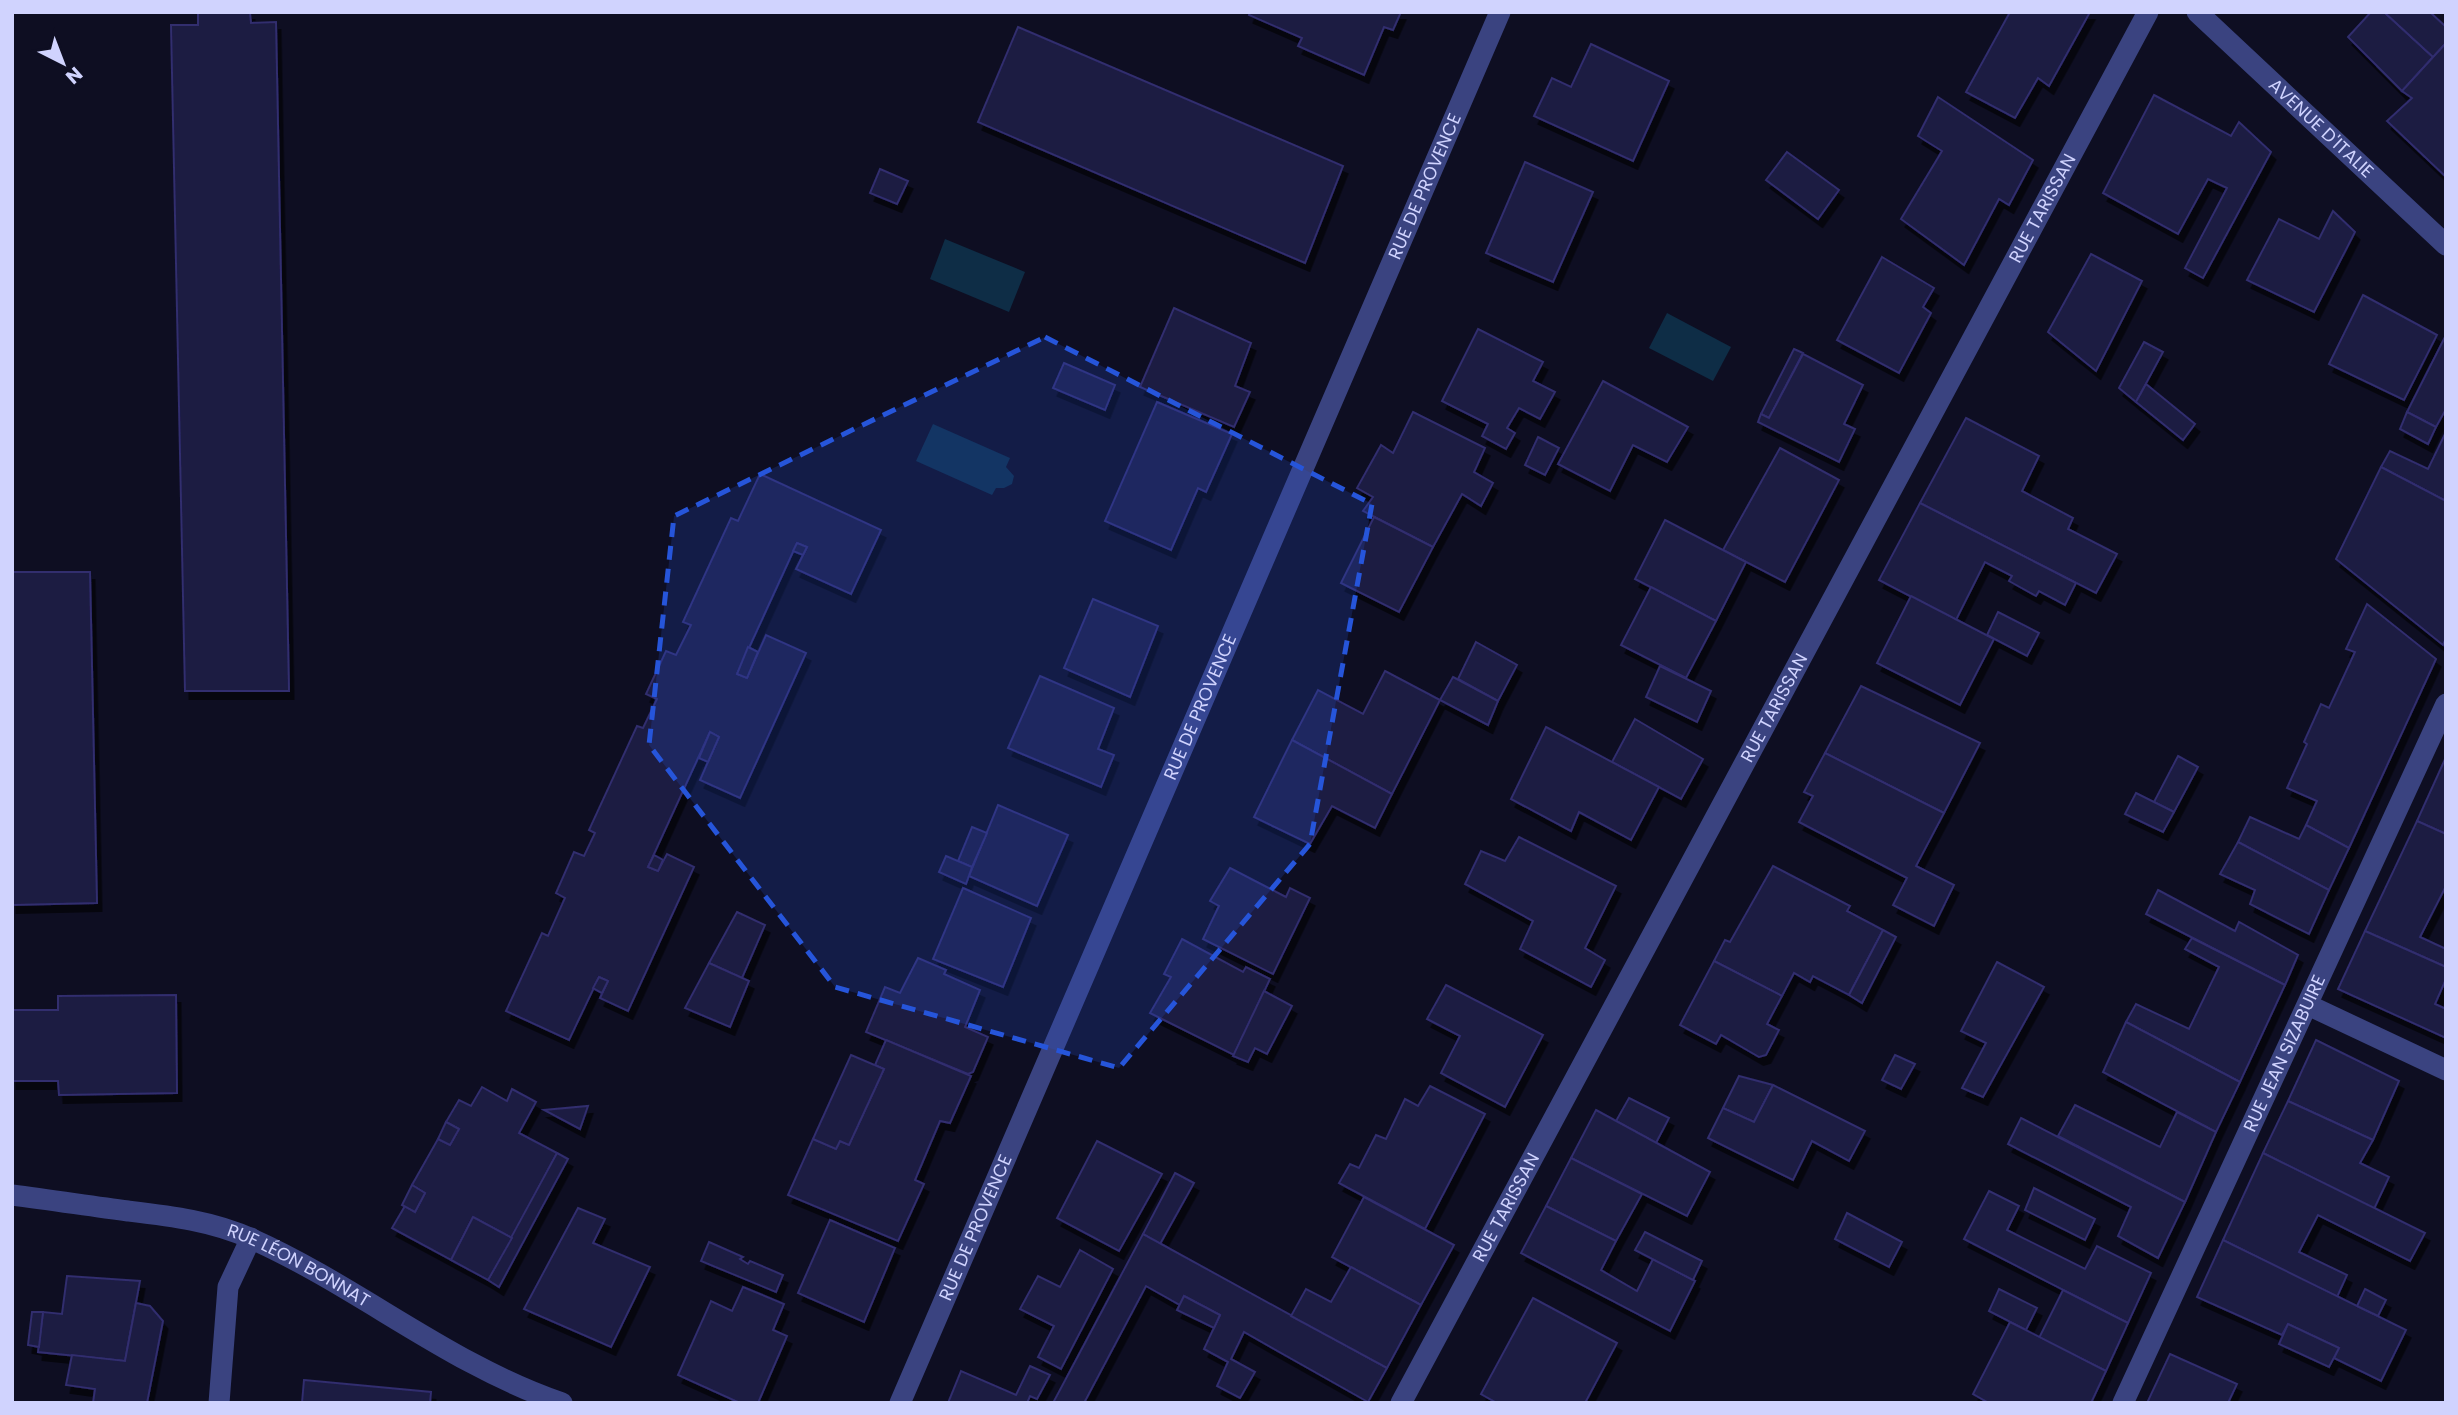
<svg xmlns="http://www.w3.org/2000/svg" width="2458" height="1415" font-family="Poppins,sans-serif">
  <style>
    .water { fill: #0e2d46 }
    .building { fill: #1c1b42; stroke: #302d6e; stroke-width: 2; filter: url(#shadow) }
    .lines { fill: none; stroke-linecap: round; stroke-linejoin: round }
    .minor { stroke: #3a4380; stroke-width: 21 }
    .marked { fill: #2655da; fill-opacity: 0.2; stroke: #2655da; stroke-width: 5; stroke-dasharray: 14 9; stroke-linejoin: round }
    .labels { text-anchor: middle; stroke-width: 6; stroke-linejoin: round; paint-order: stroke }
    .street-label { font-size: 18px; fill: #d0d3fe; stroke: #0e0e22 }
  </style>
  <defs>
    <filter id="shadow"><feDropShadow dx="4.5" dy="8" stdDeviation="0" flood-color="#0009"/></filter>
  </defs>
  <rect width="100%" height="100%" fill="#0e0e22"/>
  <g class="water">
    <polygon points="945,239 1025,272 1009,312 930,279"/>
    <polygon points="1667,313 1731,347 1713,381 1649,348"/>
    <polygon points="933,424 1010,458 1006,467 1014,476 1012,484 1004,488 996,488 992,495 916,461"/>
  </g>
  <g class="building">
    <polygon points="198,12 250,12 251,23 276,22 289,691 185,691 171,25 198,25"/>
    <polygon points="1250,12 1401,12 1393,30 1384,27 1364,75 1298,46 1302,38 1249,15"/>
    <polygon points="2010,12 2090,12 2049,86 2038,78 2015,118 1966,92"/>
    <polygon points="2371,12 2384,12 2433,57 2402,91 2348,37"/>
    <polygon points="2384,12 2430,12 2446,27 2446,43 2433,57"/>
    <polygon points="1018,27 1343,166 1305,263 978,122"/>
    <polygon points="2446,43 2446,177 2387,121 2412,98 2402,91"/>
    <polygon points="1591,44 1669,81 1633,161 1534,116 1552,78 1571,87"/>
    <polygon points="2154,95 2231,136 2239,122 2271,152 2203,278 2185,268 2227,188 2208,179 2178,234 2103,193"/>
    <polygon points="1938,97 2033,160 2009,205 1999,199 1964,265 1901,219 1942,151 1918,136"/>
    <polygon points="1787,152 1839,190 1818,219 1766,180"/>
    <polygon points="1525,162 1593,192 1553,282 1486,253"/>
    <polygon points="880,169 908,181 897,204 870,193"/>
    <polygon points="2333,211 2355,232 2314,312 2247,280 2279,219 2319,239"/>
    <polygon points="2091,254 2142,281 2096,371 2048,332"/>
    <polygon points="1882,257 1934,288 1923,307 1931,313 1899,373 1837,340"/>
    <polygon points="2363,295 2437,335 2404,400 2329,364"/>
    <polygon points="1174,308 1251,343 1235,386 1250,392 1234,427 1140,387"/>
    <polygon points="1478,329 1543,362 1533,381 1555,392 1540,419 1519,408 1507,428 1515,433 1506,449 1482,436 1488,424 1442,401"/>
    <polygon points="2446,335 2446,409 2436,427 2407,412"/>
    <polygon points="2144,342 2163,352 2136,402 2119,388"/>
    <polygon points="1794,349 1803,353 1769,418 1761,414"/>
    <polygon points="1803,354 1863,385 1844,424 1855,429 1839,462 1758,422 1761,414 1769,418"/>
    <polygon points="1064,363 1115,385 1105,410 1053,388"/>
    <polygon points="1603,381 1688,427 1667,462 1633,445 1610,491 1558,464"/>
    <polygon points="2146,384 2195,424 2183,440 2136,402"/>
    <polygon points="1157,402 1232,434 1206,492 1198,488 1171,550 1105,521"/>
    <polygon points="1413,412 1485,448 1474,472 1493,483 1481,506 1462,494 1433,547 1363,511 1373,497 1357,488 1381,445 1393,453"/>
    <polygon points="2407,412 2436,427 2428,444 2400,429"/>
    <polygon points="1966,418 2039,456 2022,491 2073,518 2068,529 2117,554 2096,593 1920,503"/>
    <polygon points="2446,432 2446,501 2381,467 2390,451 2428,469"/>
    <polygon points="1538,437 1559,448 1545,475 1525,465"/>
    <polygon points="1780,448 1839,480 1785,582 1723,550"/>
    <polygon points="2381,467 2446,501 2446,638 2443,645 2336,559"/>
    <polygon points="760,474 881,530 851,594 796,569 807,547 797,543 737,674 747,678 766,635 806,653 740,798 700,780 719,737 710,732 648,867 658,871 667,854 694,867 628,1011 600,998 608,981 599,977 569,1040 506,1011 542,933 548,936 565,898 556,893 574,852 584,856 595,833 589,830 637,726 643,728 657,699 646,694 666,651 676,655 691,625 683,622 731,518 738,521"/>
    <polygon points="1920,503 2076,583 2065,605 2039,591 2036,596 2009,581 2012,576 1985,562 1956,620 1879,580"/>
    <polygon points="1374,517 1433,547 1399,612 1341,583"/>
    <polygon points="1665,520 1746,562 1716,621 1635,579"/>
    <polygon points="797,543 807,547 803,555 793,551"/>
    <polygon points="12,572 90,572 97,903 12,905"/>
    <polygon points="1651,587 1716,621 1686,678 1621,645"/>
    <polygon points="1911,596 1994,639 1960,705 1877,663"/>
    <polygon points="1093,599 1158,626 1130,697 1064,668"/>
    <polygon points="2367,604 2436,659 2349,848 2306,825 2317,801 2287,788 2307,744 2304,742 2321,704 2329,708 2355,652 2346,649"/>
    <polygon points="1998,612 2039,633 2027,656 1987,635"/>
    <polygon points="1476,642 1517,665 1498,701 1458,679"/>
    <polygon points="748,647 758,652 747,678 737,674"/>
    <polygon points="1660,666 1711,691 1697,722 1646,697"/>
    <polygon points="1385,671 1440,700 1392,794 1292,740 1318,690 1363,714"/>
    <polygon points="1040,676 1114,708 1098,749 1114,755 1101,787 1008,748"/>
    <polygon points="1453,677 1498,701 1488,725 1440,700"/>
    <polygon points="1861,686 1980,743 1944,813 1825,753"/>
    <polygon points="1635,719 1703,759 1681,799 1612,762"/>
    <polygon points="1546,727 1659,787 1631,840 1579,812 1571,831 1511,799"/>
    <polygon points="710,732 719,737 708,762 699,758"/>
    <polygon points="1292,740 1392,794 1375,828 1332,806 1310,844 1254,817"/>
    <polygon points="1825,753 1944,813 1916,866 1954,885 1934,926 1893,905 1907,878 1799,822 1813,796 1804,792"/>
    <polygon points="2178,756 2198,767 2174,812 2154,802"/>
    <polygon points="2446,757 2446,834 2417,821"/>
    <polygon points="2136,793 2174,812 2163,832 2125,814"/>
    <polygon points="998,805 1068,835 1037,906 969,876"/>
    <polygon points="2250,817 2299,839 2306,825 2349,848 2329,890 2238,842"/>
    <polygon points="2417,821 2446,834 2446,886 2420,937 2446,949 2446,967 2365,931"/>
    <polygon points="972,827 987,833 972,867 958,861"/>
    <polygon points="1519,837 1616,886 1585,948 1605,960 1591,987 1520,949 1533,921 1465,884 1481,851 1505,861"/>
    <polygon points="2238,842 2329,890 2309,934 2250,904 2255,890 2220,874"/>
    <polygon points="654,855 663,860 658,871 648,867"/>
    <polygon points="946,856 972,867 966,884 939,872"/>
    <polygon points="1773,866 1850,906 1847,911 1883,930 1849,995 1813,976 1810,982 1794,973 1782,996 1714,961 1725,940 1730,942"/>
    <polygon points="1230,868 1286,897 1290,888 1310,898 1273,974 1203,939 1219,906 1210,901"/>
    <polygon points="963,888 1031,918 1003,987 933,959"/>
    <polygon points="2158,890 2235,931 2239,922 2298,955 2285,985 2146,914"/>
    <polygon points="737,912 765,925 742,978 709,963"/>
    <polygon points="1883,930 1896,937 1862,1003 1849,995"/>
    <polygon points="2365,931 2446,967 2446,979 2435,1004 2446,1009 2446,1038 2338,989"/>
    <polygon points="2192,938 2285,985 2240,1082 2126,1022 2136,1004 2189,1029 2219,967 2185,949"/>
    <polygon points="1182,939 1243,972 1246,967 1270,979 1234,1055 1150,1013 1171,977 1164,974"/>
    <polygon points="918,958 946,970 944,974 980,990 965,1027 988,1037 973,1072 968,1074 866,1032 885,987 900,993"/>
    <polygon points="1714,961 1782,996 1767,1024 1779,1030 1766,1055 1759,1057 1721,1035 1716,1044 1680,1025"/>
    <polygon points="1997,962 2044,987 1983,1097 1962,1088 1986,1043 1961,1031"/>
    <polygon points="709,963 749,981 730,1027 685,1008"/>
    <polygon points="599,977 608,981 602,993 593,988"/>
    <polygon points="1446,985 1543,1035 1505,1107 1441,1073 1460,1036 1427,1019"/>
    <polygon points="1264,991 1292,1006 1267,1054 1255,1048 1248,1062 1233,1056"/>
    <polygon points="176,995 177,1093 59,1095 58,1081 12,1081 12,1010 58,1010 58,996"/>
    <polygon points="2126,1022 2240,1082 2216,1132 2103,1072"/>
    <polygon points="886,1040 971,1076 950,1123 940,1121 915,1180 924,1184 898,1241 788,1195 813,1139 836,1149 840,1141 849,1145 884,1069 875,1065"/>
    <polygon points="2316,1040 2399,1081 2373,1140 2288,1101"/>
    <polygon points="851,1055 884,1069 849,1145 840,1141 836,1149 813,1139"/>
    <polygon points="1895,1055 1915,1064 1901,1089 1882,1080"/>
    <polygon points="1739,1076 1773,1085 1754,1122 1723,1108"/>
    <polygon points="1773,1085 1865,1131 1849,1161 1812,1141 1793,1180 1708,1138 1723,1108 1754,1122"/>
    <polygon points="1430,1086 1485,1114 1425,1229 1339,1183 1350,1164 1359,1168 1376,1135 1386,1139 1405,1099 1418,1106"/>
    <polygon points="482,1087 507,1101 512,1089 536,1102 519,1133 557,1153 512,1238 473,1217 451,1260 392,1228 405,1206 415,1212 425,1193 412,1185 438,1139 450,1145 459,1129 446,1122 459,1100 471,1106"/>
    <polygon points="1629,1098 1669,1118 1656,1143 1616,1121"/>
    <polygon points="2288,1101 2373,1140 2360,1163 2389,1177 2374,1209 2263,1153"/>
    <polygon points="2075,1105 2160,1147 2177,1112 2216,1132 2185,1202 2058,1136"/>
    <polygon points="588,1106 580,1129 544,1110"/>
    <polygon points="1596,1110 1710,1172 1687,1216 1571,1158"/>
    <polygon points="2021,1118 2185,1202 2158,1258 2118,1236 2131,1207 2008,1144"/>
    <polygon points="446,1122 459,1129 450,1145 438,1139"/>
    <polygon points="1097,1141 1162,1174 1119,1251 1057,1218"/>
    <polygon points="557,1153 568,1159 499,1287 488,1280"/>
    <polygon points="2263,1153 2425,1233 2410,1261 2318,1215 2299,1252 2347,1275 2337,1297 2223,1240"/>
    <polygon points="1571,1158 1642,1194 1616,1241 1546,1206"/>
    <polygon points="1175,1173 1194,1183 1160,1244 1143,1234"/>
    <polygon points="412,1185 425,1193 415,1212 402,1205"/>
    <polygon points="2034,1188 2095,1219 2085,1240 2025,1210"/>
    <polygon points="1989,1191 2019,1206 2007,1230 2085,1269 2097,1246 2151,1273 2128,1323 1964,1239"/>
    <polygon points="1364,1197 1454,1245 1421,1305 1332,1257"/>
    <polygon points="1546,1206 1616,1241 1601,1270 1637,1291 1653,1259 1695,1281 1670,1331 1521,1253"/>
    <polygon points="578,1208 605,1219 593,1243 650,1267 611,1347 524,1309"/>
    <polygon points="1847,1213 1902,1242 1889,1267 1835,1239"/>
    <polygon points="473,1217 512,1238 488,1280 451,1260"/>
    <polygon points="830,1220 895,1248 864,1322 798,1293"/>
    <polygon points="1645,1232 1702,1261 1693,1280 1635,1250"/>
    <polygon points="1143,1234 1387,1368 1368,1402 1244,1332 1231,1359 1255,1372 1240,1398 1217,1386 1228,1362 1204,1349 1220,1315 1184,1296 1180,1305 1146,1286 1084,1403 1053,1403"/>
    <polygon points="2223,1240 2406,1330 2381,1381 2334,1358 2339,1348 2288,1324 2282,1335 2197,1297"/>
    <polygon points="709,1242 743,1257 740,1259 748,1264 750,1261 783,1275 776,1292 701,1261"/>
    <polygon points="1080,1250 1113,1269 1061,1369 1038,1357 1054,1326 1020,1309 1038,1276 1060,1287"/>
    <polygon points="1351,1267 1421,1305 1387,1368 1291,1316 1306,1289 1331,1302"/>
    <polygon points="67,1276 140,1281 125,1361 38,1352 43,1312 62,1314"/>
    <polygon points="743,1287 784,1304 773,1330 787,1336 758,1403 740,1403 678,1375 711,1301 732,1311"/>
    <polygon points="1999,1289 2037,1308 2026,1330 1989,1311"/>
    <polygon points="2365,1289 2386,1300 2378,1316 2357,1306"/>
    <polygon points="2063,1290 2128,1323 2106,1371 2039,1338"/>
    <polygon points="1184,1296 1220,1315 1214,1328 1177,1310"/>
    <polygon points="1533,1298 1617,1343 1585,1403 1497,1403 1481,1394"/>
    <polygon points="136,1303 150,1306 163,1321 147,1403 93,1403 95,1389 66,1385 72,1355 125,1361"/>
    <polygon points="32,1312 43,1312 39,1347 28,1345"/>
    <polygon points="2010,1322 2106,1371 2091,1403 1989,1403 1973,1394"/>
    <polygon points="2288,1324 2339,1348 2329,1367 2279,1344"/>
    <polygon points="2170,1354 2237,1384 2228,1403 2147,1403"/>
    <polygon points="1030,1366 1050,1375 1037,1399 1030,1396 1027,1403 948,1403 961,1371 1016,1395"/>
    <polygon points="304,1380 431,1392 430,1403 302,1403"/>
  </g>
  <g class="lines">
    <g class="minor">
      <path id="s1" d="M2197,12l249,233"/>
      <polyline points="2308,1005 2446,1070"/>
      <path id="s2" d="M12,1195c39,5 78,11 116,16 42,5 85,10 124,28 107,48 198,126 310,164"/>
      <polyline points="219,1403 228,1287 251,1238"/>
      <path id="s3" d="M900,1403l600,-1391"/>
      <path id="s4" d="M1401,1403l747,-1391"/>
      <path id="s5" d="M2123,1403l323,-699"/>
    </g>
  </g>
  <path class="marked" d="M1045,337l327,167 -62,340 -191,224 -284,-81 -186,-242 25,-229z"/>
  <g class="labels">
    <g class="street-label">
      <text dy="6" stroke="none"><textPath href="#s1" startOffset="170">AVENUE D'ITALIE</textPath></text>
      <text dy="6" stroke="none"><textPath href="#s3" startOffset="1325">RUE DE PROVENCE</textPath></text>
      <text dy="6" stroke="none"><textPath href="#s4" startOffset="1356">RUE TARISSAN</textPath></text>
      <text dy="6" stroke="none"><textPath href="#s4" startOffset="789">RUE TARISSAN</textPath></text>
      <text dy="6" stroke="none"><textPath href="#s3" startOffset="758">RUE DE PROVENCE</textPath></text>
      <text dy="6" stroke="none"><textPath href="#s5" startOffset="385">RUE JEAN SIZABUIRE</textPath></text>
      <text dy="6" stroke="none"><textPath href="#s4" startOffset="222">RUE TARISSAN</textPath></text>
      <text dy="6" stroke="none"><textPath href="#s3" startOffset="191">RUE DE PROVENCE</textPath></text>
      <text dy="6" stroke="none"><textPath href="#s2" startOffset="298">RUE LÉON BONNAT</textPath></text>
    </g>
  </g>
  <rect width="2458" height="1415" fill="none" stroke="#d0d3fe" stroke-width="28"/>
  <g transform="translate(63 63) rotate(138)" stroke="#0e0e22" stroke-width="5" paint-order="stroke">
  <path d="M0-5L12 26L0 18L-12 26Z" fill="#d0d3fe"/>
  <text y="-10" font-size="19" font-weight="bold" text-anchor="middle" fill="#d0d3fe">N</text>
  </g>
</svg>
